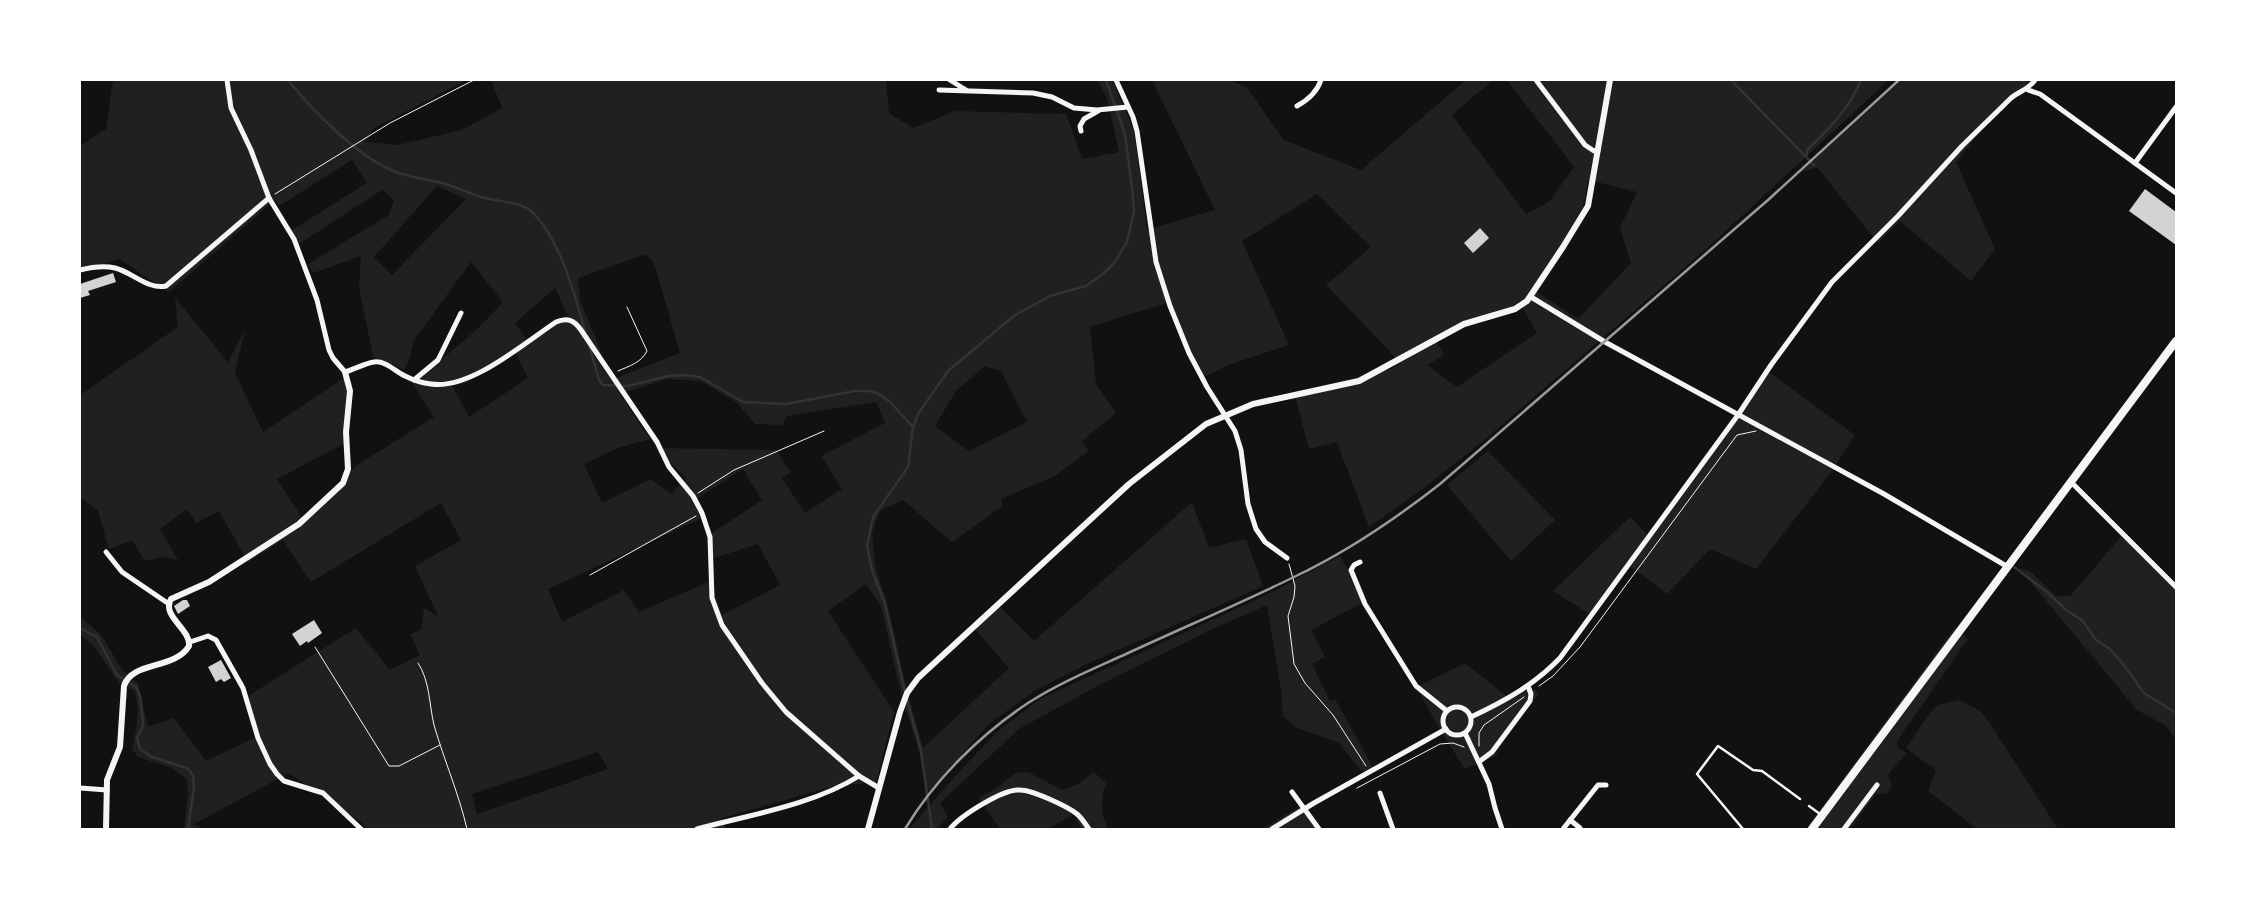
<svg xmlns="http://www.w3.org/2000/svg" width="2256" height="909" font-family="'Work Sans',sans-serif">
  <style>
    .green { fill: #202020; fill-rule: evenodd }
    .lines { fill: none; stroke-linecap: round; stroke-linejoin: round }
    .stream { stroke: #333; stroke-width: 2.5 }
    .building { fill: #d3d3d3 }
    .path { stroke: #f5f5f5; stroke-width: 1 }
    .service { stroke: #f5f5f5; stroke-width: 2.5 }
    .minor { stroke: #f5f5f5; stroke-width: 5 }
    .tertiary { stroke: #f5f5f5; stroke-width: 6 }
    .primary { stroke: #f5f5f5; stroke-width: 8 }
    .rail { stroke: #9a9a9a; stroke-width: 2.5 }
  </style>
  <rect width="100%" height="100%" fill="#111"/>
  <g class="green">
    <path d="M113,80h354l-93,48 -9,14 33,3 64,-15 40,-22 -11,-28h395l3,33 24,15 42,-17 111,3 16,45 37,-7 -12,-55 -10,-17h15l22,50 13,100 68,-20 -63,-130h78l17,8 37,52 77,30 105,-90h27l-41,35 74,99 23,-12 25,-35 -67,-87h27l2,3 5,-3h348l-183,169 -223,192 -55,44 -59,42 -32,-85 -28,7 -15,-57 95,-22 12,-7 -75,-78 45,-38 -54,-53 -75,47 47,104 -58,19 -31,15 -34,-76 -76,24 6,57 20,29 -34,28 7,10 -34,25 -54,23 2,7 -51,36 -49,-42 -23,11 -8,22 4,37 11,32 19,84 17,62 86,-80 -34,-39 24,-23 35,35 158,-139 17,46 37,-9 17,47 -174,77 -55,28 -46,34 -62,69 -7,-44 -17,-52 -21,-92 -15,-22 -38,27 66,101 -18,71 -38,2 -116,33 4,11h-360l-4,-6 -73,-50 -95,51 8,5h-18l4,-34 -1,-15 -15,-12 -34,-11 -6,-8c5,-21 8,-37 3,-58l-16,-8 -26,-38 -13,-10v-19l22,20 20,34 16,14 10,43 26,-9 32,43 54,-26 -12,-39 108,-68 34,42 30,-15 -10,-21 11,-4 3,-22 14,8 -23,-50 46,-26 -20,-37 -130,79 -28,-42 -35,22 -29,-51 -23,12 -9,-14 -27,20 18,31 -15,-3 -18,4 -13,-21 -23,9 -11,-38 -15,-12h-3v-104l98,-68 -3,-29 53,64 17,-33 -10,44 28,59 81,-54 7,23 -4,41 -70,37 27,42 53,-56 77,-48 -23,-36c35,-23 64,-48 92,-79l-32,-40 -57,78 -4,18 -6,12 -31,-14 -14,-68 2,-32 -48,17 -5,-9 81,-49 5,-15 -12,-10 -83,54 -7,-14 75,-47 -15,-23 -73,46 -4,-6 -106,92 -50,-33 -39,11v-124l26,-17zM1589,180l48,12 -17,36 11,35 -53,56 -41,-27 19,-38 26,-44zM437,186l29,13 -74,76 -18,-18zM646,254l8,9 26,90 -69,27 -9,-14 -2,-18 -20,-48 -2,-22zM555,288l13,28 -39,27 -14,-20zM1522,307l15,26 -80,54 -30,-22 17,-10 -7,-12c22,-21 57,-27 85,-36zM515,352l13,26 -59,39 -17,-32 14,-2zM985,366l16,5 26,51 -58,29 -34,-25 21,-35zM667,379l34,2 35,21 19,22 27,1 5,-9 89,-14 9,21 -64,33 21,33 -37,24 -23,-35 9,-6 -15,-22 -120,-2 30,30 -15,16 -20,-15 -49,24 -18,-39 34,-16 32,-9 -30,-45zM743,469l19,31 -50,33 -1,26 47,-15 22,41 -58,30 -11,-34 -72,31 -15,-22 -62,32 -14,-33 156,-72 -6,-19zM598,752l10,17 -131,45 -5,-20z"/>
    <polygon points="1902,80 2030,80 1984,127 1956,162 1995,249 1971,281 1900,221 1878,243 1817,167 1800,173"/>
    <polygon points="1769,372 1855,435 1832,471 1756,569 1710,549 1667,594 1628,564 1591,615 1553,591 1630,517 1647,534"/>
    <polygon points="1488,451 1555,520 1511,561 1447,485"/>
    <polygon points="2124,533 2176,584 2176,740 2166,726 2137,710 2019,568 2030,571 2056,596 2070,596"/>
    <polygon points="1340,556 1366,601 1311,630 1325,657 1312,664 1330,701 1335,699 1374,769 1362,772 1339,743 1295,727 1283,716 1281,689 1267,605 1217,627 1103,683 1019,729 940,803 948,817 937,829 909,829 955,776 998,731 1040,699 1266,595"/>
    <polygon points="1955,627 1968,639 1897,741 1897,747 1906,753 1888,775 1892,786 1887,793 1876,794 1850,829 1806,829"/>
    <polygon points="1465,663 1511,700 1531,688 1539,693 1499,747 1496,756 1465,769 1442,733 1416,687"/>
    <path d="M1959,700l20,10 8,9 71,110h-81l-49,-38 8,-21 -30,-22c5,-7 25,-38 30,-41 6,-4 15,-5 23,-7z"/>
    <path d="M1028,772l34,18 16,-6 16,-12 12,11c-5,17 -6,30 2,46h-27l-7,-15 -27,15h-47l-21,-31 22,-13 14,-12z"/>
    <polygon points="1304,804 1320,829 1262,829"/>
  </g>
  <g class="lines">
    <g class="stream">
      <path d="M288,80c23,29 71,78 106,91 14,6 29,8 44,11 14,3 28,10 43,15 13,4 41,5 50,14 29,27 45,87 55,124"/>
      <polyline points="1731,80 1814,165"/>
      <path d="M1807,155v-5c21,-20 43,-42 54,-70"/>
      <polyline points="589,345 599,380 603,385 628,386 668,376 685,375 700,377 743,402 786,404 855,391 870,391 881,395 891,403 913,427"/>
      <polyline points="2014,567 2047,592 2066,610 2083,621 2096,640 2110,649 2124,665 2144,693 2176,713"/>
      <polyline points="80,628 97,637 117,675 136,687 140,696 142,713 143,725 137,738 140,749 152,757 187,768 193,775 194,787 188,829"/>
      <polyline points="905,692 885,604 872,570 867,546 873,517 908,467 913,427 918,414 948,371 1015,315 1050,296 1086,286 1103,274 1114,263 1127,242 1134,211 1132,188 1125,134 1106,80"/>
      <polyline points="907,700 921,751 932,829"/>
    </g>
  </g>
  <g class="building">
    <polygon points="2145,189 2176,212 2176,245 2129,211"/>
    <polygon points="1480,228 1489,238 1473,253 1464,243"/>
    <polygon points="113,273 116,282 88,291 90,295 80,298 80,284"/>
    <polygon points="183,600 187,600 190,606 178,614 174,606"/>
    <polygon points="314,620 322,633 308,643 307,641 300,646 292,634"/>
    <polygon points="221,660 231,678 224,682 221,679 216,682 208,667"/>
  </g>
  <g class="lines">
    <g class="path">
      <polyline points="275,194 390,123 474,80"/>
      <path d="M618,371c11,-5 23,-8 29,-20l-20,-44"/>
      <polyline points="698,493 734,470 824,431"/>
      <polyline points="1289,564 1295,586 1294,597 1288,616 1294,664 1305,683 1333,715 1366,766"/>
      <polyline points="590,575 696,516"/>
      <polyline points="315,647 389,766 399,766 440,745"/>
      <path d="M418,663c12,18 11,41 16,62 10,35 25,69 33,104"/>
      <polyline points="1539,686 1553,676 1580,647 1737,435 1756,431"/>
      <polyline points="1479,746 1479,733 1484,725 1524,697"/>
      <polyline points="1357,788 1440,744 1453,743 1464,747"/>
    </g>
    <g class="service">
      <polyline points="1809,806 1820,814"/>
      <polyline points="1743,829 1697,774 1718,746 1753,770 1762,771 1800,799"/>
    </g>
    <g class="minor">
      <polyline points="227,80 231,108 251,150 269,198"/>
      <polyline points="950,80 966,90"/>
      <polyline points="1116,80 1133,117 1137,131 1156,262 1170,306 1189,353 1207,387 1235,431 1241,450 1248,504 1256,529 1265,542 1287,558"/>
      <polyline points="1536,80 1585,145 1594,151 1598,150"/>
      <polyline points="939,90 1033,93 1052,97 1074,108 1097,110 1128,107"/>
      <polyline points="2028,90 2040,94 2176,193"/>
      <path d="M1297,106c11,-6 20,-14 24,-26"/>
      <polyline points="1081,131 1080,126 1084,119 1098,111"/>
      <polyline points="2135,163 2176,107"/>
      <path d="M80,270c12,-3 23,-5 35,-2 17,4 33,22 51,18l103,-88 25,41 23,61 12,50 4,8 12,14c10,-3 21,-9 29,-10 11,-2 22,10 31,14 8,4 17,7 26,8 39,6 92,-40 125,-62 11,-5 18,-2 25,8l76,112 12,25 24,29 9,17 8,24 2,61 10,27 40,58 24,29 73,64 20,12"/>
      <polyline points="1531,297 1605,342 1884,494 2008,567"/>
      <polyline points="414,380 438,360 461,313"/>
      <polyline points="2071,482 2176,587"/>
      <polyline points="106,552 122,572 169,604"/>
      <polyline points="1360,562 1354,565 1351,570 1365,604 1416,686 1447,711"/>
      <polyline points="190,642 208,636 216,640 243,688 258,738 270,764 277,774 284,781 323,793 361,829"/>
      <circle cx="1457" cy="721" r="14"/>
      <path d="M1471,717c34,-16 63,-32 89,-59l178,-243 33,-50 61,-83 66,-66 64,-70 49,-48c10,-8 16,-7 24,-18"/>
      <polyline points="1465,733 1489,784 1495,808 1502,829"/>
      <polyline points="1480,761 1492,752 1530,701 1531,694 1528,686"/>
      <polyline points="80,788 107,790"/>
      <polyline points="1292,792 1319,829"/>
      <polyline points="1380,793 1393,829"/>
      <polyline points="1570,820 1580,828"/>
      <path d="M697,829c52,-14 116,-24 162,-53"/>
      <path d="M950,829c10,-13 54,-41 70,-39 12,0 47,16 57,24 5,4 8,10 12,15"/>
      <polyline points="1272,829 1314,803 1446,729"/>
      <polyline points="1563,829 1598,785 1606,785"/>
      <polyline points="1844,829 1877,785"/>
    </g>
    <g class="tertiary">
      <path d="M106,829l1,-49 13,-33 4,-61c7,-25 51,-16 65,-40 2,-17 -28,-30 -18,-47l38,-17 90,-58 44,-41 5,-14 -2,-37 4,-41 -5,-19"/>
      <polyline points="868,829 900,712 907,693 918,678 1129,484 1206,424 1253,404 1359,381 1464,324 1515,309 1527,301 1563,247 1588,206 1610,80"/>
    </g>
    <polyline class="primary" points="1812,829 2176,341"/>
    <path class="rail" d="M905,829c30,-50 75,-94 123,-126 31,-20 65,-34 98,-49 56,-26 113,-50 168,-77 53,-25 100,-57 146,-93l328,-284 131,-120"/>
  </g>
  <rect width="2256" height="909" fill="none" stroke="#ffffff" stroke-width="162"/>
</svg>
